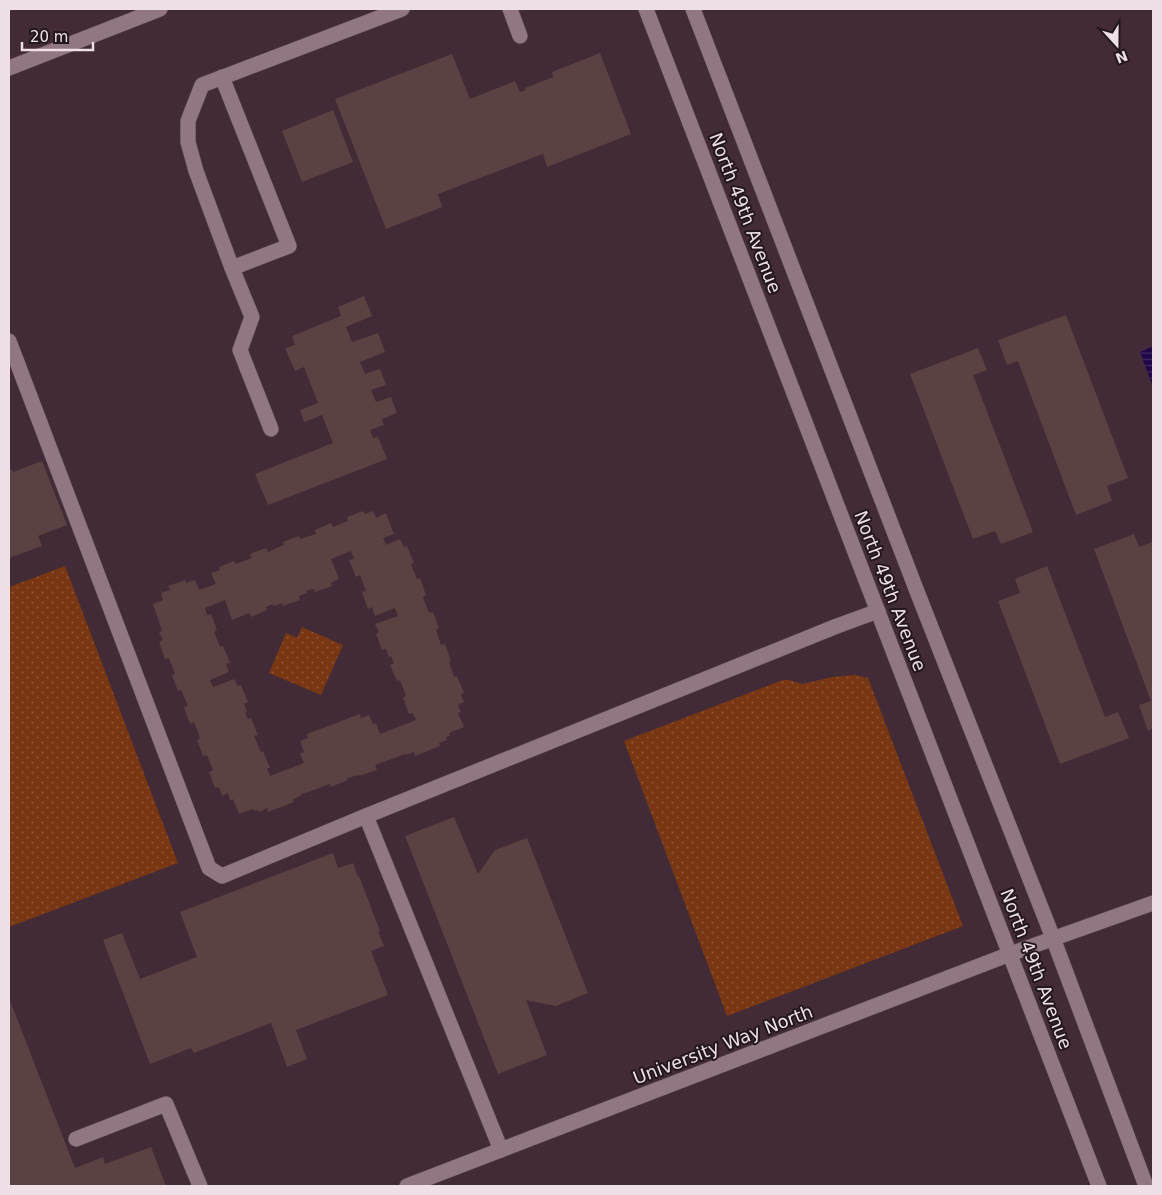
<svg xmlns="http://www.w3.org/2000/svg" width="1162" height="1195" font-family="'DejaVu Sans',sans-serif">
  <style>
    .grass { fill: url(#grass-dots) }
    .water { fill: url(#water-rules) }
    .building { fill: #5b4141; fill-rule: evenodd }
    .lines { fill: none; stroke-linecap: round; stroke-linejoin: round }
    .minor-casing { stroke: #5c4852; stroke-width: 16 }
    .minor { stroke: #917683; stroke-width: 15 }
    .labels { text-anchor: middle; stroke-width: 4; stroke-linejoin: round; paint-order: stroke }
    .street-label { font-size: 18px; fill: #efe0e7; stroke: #22171c }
  </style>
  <defs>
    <pattern id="grass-dots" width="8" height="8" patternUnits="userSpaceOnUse" patternTransform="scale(1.25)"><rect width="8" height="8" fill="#783612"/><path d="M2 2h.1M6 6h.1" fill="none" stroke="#8c5334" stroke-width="1.8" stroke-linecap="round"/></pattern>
    <pattern id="water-rules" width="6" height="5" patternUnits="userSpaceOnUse" patternTransform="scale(1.25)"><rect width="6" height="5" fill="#200649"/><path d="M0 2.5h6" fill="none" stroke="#412a63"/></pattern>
  </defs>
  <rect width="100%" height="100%" fill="#422b36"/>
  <g class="grass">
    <polygon points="65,566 178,863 9,927 9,587"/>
    <polygon points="302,627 343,645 321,695 269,673 286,633 297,638"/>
    <polygon points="855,675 868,678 963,926 727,1016 624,741 783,680 789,680 802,684 833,677"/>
  </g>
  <polygon class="water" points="1153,346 1153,387 1140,352"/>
  <g class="building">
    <polygon points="600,53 631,134 547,167 543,154 438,194 442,207 386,229 335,99 452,54 470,99 515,81 520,92 526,90 525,88 553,77 552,72"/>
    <polygon points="333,110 353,162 302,182 282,131"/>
    <polygon points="364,296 372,316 346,327 352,342 378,333 385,352 360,362 365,374 380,369 386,385 371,390 376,402 391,397 397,413 382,419 384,425 370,430 373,438 378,437 387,459 268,505 255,474 333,443 322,415 304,422 300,410 318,403 304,367 295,371 285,348 295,345 292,336 341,316 338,307"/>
    <polygon points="1066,315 1128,478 1107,486 1112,501 1076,515 1018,361 1007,365 998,340"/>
    <polygon points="978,348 987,370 973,375 1033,532 1001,544 995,531 973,539 910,374"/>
    <polygon points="42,461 67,525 38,536 42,546 9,558 9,471 12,469 13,472"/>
    <path d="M363,511l2,3 8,-3 3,7 10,-5 8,21 -11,4 3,7 14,-6 4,8 3,-1 7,17 -3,1 6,15 3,-1 6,17 -3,2 6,16 4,-1 6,16 -3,2 5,15 4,-1 6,17 -2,1 5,15 3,-1 7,17 -3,2 3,7 -6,3 3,7 -3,1 6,14 -15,6 1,3 -4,1 1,3 -8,3 1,3 -25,10 -1,-4 -9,3v-1l-30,11 2,5 -18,6v-1l-12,3 1,2 -17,7 -1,-3 -30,11 1,1 -8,3 1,3 -26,10 -1,-4 -8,4 -1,-2 -4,1 -1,-2 -14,5 -6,-15 -3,2 -2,-8 -6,3 -3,-9 -4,1 -6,-16 4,-2 -6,-15 -4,1 -6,-16 3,-2 -6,-16 -4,2 -6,-17 4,-1 -7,-16 -3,1 -6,-16 3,-1 -6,-16 -4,1 -6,-17 4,-2 -4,-8 3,-1 -9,-27 10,-4 -2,-7 9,-3 -2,-4 17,-6 1,3 9,-3 4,10 17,-6 -5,-11 9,-3 -1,-3 15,-6 2,3 16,-6 -2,-4 16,-6 2,4 16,-7 -1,-3 16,-6 1,3 16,-5 -1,-4 16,-7 2,4 15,-6 -1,-4zM351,551l3,8 -5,1 7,17 4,-2 6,16 -4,1 6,17 4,-2 3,9 20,-8 3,8 -23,8 4,8 -3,2 6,16 4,-1 3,8 2,-1 3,7 -4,2 7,16 3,-1 6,16 -3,2 6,16 4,-1 3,7 -36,14 -4,-11 -3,1 -4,-9 -8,3 -1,-4 -53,20 1,4 -8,3 4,11 -4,2 4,9 -34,13 -3,-8h3l-7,-17 -2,1 -7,-16 4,-1 -7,-17 -3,1 -3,-6 2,-1 -3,-8 4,-2 -7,-17 -3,1 -4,-7 -21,8 -3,-7 19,-8 -3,-8 4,-1 -7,-17 -3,1 -6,-15 3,-2 -6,-16 -4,1 -2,-7 20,-8 7,20 17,-7 2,4 16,-7 -1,-3 7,-3 1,2 8,-3 1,3 17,-6 -1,-4 8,-3 -1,-2 8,-2 1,3 17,-6 -1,-3 8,-4 -8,-20z"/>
    <polygon points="1134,534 1139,547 1153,542 1153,728 1148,731 1139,705 1151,701 1094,549"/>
    <polygon points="1047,566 1105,717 1118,712 1129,738 1060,764 998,601 1020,593 1015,579"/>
    <polygon points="454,817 478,874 495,850 527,838 588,993 556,1006 526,1000 547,1055 498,1074 405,836"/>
    <polygon points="333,853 338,868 353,863 358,877 359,876 380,931 378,932 384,946 371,951 388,995 296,1030 307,1059 287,1067 271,1023 194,1053 191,1048 150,1064 103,940 122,933 140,979 197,957 180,912"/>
    <polygon points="9,998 75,1168 103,1157 105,1164 151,1147 166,1186 9,1186"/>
  </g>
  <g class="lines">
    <g class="minor-casing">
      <g id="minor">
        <polyline points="510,9 520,36"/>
        <polyline points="646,9 1099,1186"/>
        <polyline points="693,9 918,594 1053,938 1146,1186"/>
        <polyline points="9,68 160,9"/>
        <polyline points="222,77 289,246 232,268 252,317 240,350 271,429"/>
        <polyline points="232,268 196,171 188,142 188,121 202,85 402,9"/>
        <polyline points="9,341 209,868 222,876 366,816 837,626 878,611"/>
        <polyline points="366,816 501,1150"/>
        <polyline points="76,1139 166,1104 200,1186"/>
        <polyline points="407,1186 1010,954 1153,903"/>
      </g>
    </g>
    <use href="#minor" class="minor"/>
  </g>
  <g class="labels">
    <g class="street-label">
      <text transform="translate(745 213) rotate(69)" y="6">North 49th Avenue</text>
      <text transform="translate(890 591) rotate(69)" y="6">North 49th Avenue</text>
      <text transform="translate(1036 969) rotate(69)" y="6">North 49th Avenue</text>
      <text transform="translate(723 1045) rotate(-21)" y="6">University Way North</text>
    </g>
  </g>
  <rect width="1162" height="1195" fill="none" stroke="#efe0e7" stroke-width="20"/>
  <g transform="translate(1117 45) rotate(159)" stroke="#22171c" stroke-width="4" paint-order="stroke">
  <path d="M0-4L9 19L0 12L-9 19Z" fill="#efe0e7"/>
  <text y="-8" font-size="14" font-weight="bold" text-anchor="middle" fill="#efe0e7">N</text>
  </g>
  <path d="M22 42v8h71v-8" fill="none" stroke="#efe0e7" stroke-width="2.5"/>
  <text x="30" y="42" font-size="15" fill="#efe0e7" stroke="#22171c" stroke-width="4" paint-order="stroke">20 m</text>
</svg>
